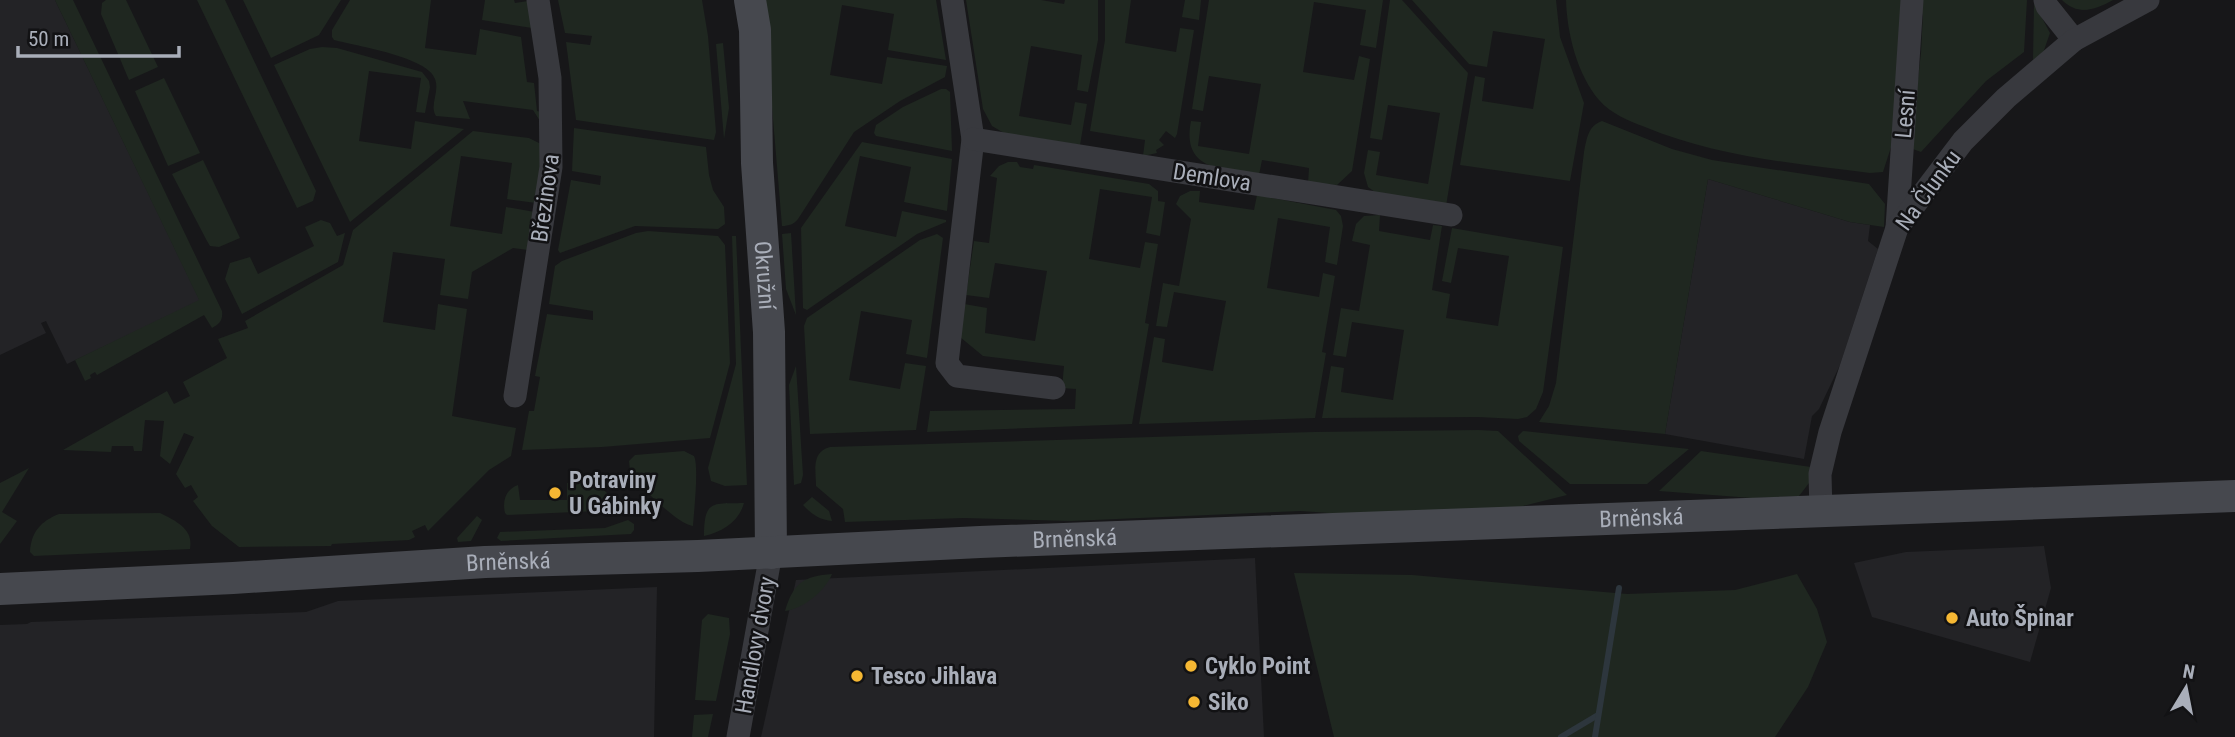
<svg xmlns="http://www.w3.org/2000/svg" width="2235" height="737" font-family="'Roboto Condensed',sans-serif">
  <style>
    .built { fill: #232326 }
    .green { fill: #1f2720 }
    .lines { fill: none; stroke-linecap: round; stroke-linejoin: round }
    .stream { stroke: #2d363d; stroke-width: 6 }
    .street { stroke: #38393e; stroke-width: 23 }
    .secondary { stroke: #46484e; stroke-width: 32 }
    .poi-dot { fill: #f5b733; stroke: #121214; stroke-width: 2.5 }
    .labels { text-anchor: middle; stroke-width: 5; stroke-linejoin: round; paint-order: stroke }
    .street-label { font-size: 23px; fill: #a9aeb9; stroke: #121214 }
    .poi-label { font-size: 23px; font-weight: bold; fill: #a9aeb9; stroke: #121214; text-anchor: start }
  </style>
  <rect width="100%" height="100%" fill="#171719"/>
  <g class="built">
    <polygon points="0,0 55,0 200,301 67,364 46,321 41,323 46,333 0,355"/>
    <polygon points="1708,179 1850,222 1870,225 1868,241 1878,249 1840,365 1819,409 1812,416 1804,459 1665,434"/>
    <polygon points="2044,546 2051,588 2030,662 1872,617 1854,563 1906,552"/>
    <polygon points="1255,558 1264,737 761,737 796,580"/>
    <polygon points="657,587 654,737 0,737 0,625 27,624 31,622 306,612 338,601"/>
  </g>
  <g class="green">
    <path d="M55,0h18l149,311c1,9 -2,13 -10,17l-8,-13 -107,60 -2,-3 -5,3 1,3 -6,3 -10,-21 124,-60z"/>
    <polygon points="106,0 126,0 158,67 129,80 101,14 102,3"/>
    <polygon points="197,0 225,0 316,191 313,201 297,208"/>
    <polygon points="243,0 341,0 319,35 271,58"/>
    <path d="M350,0h81l-6,48 51,7 4,-26 41,8 6,45 7,1 3,28 5,1 -2,9 -7,-11 -70,-9 7,18 -34,-3c-7,-11 4,-24 -1,-37 -7,-22 -78,-33 -101,-39l-2,-3v-7z"/>
    <polygon points="485,0 514,0 515,3 528,1 532,28 482,20"/>
    <polygon points="558,0 702,0 708,36 716,132 714,140 576,120 566,42 590,45 592,36 565,33"/>
    <path d="M763,0h173l10,60 -58,-10 6,-36 -52,-9 -12,70 52,9 5,-27 60,9 -2,11 -45,24 -46,31 -56,87c-4,5 -9,7 -16,7z"/>
    <polygon points="966,0 1041,0 1064,4 1065,0 1098,0 1098,40 1088,92 1077,90 1082,55 1031,46 1019,116 1071,125 1075,102 1087,104 1080,145 1004,133 992,126 983,109"/>
    <polygon points="1105,0 1131,0 1125,43 1176,52 1180,28 1194,30 1177,134 1175,138 1166,131 1159,140 1164,145 1156,150 1157,153 1143,156 1145,140 1090,131 1105,40"/>
    <polygon points="1185,0 1201,0 1199,20 1182,17"/>
    <path d="M1209,0h174l-7,48 -16,-3 6,-35 -52,-8 -11,70 51,8 5,-24 11,3 -18,112 -15,14 -29,-1 1,-16 -47,-8 -3,15c-36,-6 -78,-4 -68,-54l10,1 -3,24 51,8 12,-70 -52,-8 -6,35 -11,-2z"/>
    <polygon points="1390,0 1402,0 1468,73 1446,206 1379,195 1368,187 1364,173 1368,150 1380,152 1376,175 1428,184 1440,113 1388,105 1382,140 1370,138"/>
    <polygon points="1412,0 1556,0 1560,37 1584,103 1570,181 1460,165 1475,76 1485,78 1482,101 1533,109 1545,39 1493,31 1487,67 1469,64"/>
    <path d="M1566,0h461l-3,52 -38,29 -65,71 -11,-4 11,-95 2,-40 -15,44 -7,59 -18,56 -13,1c-77,-10 -153,-16 -225,-46 -16,-6 -34,-13 -46,-27 -22,-26 -32,-67 -33,-100z"/>
    <path d="M2062,0h51c-18,10 -35,16 -51,0z"/>
    <polygon points="2034,3 2050,33 2043,53 2033,60"/>
    <polygon points="723,43 729,108 724,139 716,44"/>
    <polygon points="322,47 337,48 422,72 429,81 430,87 425,113 416,112 421,78 369,71 359,141 411,149 415,121 464,129 350,222 274,65 310,49"/>
    <polygon points="164,78 200,153 168,166 135,91"/>
    <polygon points="941,89 946,89 950,92 952,151 876,136 874,133 876,125 903,107"/>
    <path d="M1602,121l70,28 40,11 157,24 16,20 -1,23 -34,-5 -142,-43 -43,255 -126,-12 10,-16 7,-23 28,-231c3,-14 4,-26 18,-31z"/>
    <polygon points="574,128 706,147 709,175 713,190 724,207 725,224 718,229 635,226 560,253 558,250 571,180 600,185 601,176 572,171"/>
    <polygon points="473,131 529,138 543,145 536,203 507,199 512,163 461,156 450,226 502,234 506,207 535,212 528,250 513,248 472,272 468,299 440,295 445,259 393,252 383,322 435,330 438,304 467,309 452,416 516,428 511,456 489,470 428,531 425,525 412,531 415,537 409,540 332,544 331,546 239,547 212,526 193,501 198,497 191,485 185,488 176,474 194,437 184,433 170,464 160,456 164,421 145,420 142,451 134,451 133,446 112,446 111,452 63,450 167,391 174,404 190,396 183,382 227,358 218,339 248,328 245,321 343,265 353,230"/>
    <polygon points="862,142 952,159 947,211 904,202 911,167 860,156 845,226 896,237 902,211 946,220 946,222 917,234 807,310 803,308 801,228"/>
    <polygon points="203,160 240,238 219,247 210,246 207,241 172,174"/>
    <polygon points="1008,162 1017,162 1020,167 1033,169 1034,165 1149,184 1158,191 1158,201 1165,202 1160,236 1146,233 1152,197 1100,189 1089,259 1140,268 1145,242 1158,244 1145,323 1149,324 1132,424 927,432 930,411 1075,409 1076,389 1062,388 1064,366 983,356 960,337 964,304 987,308 985,333 1035,341 1047,271 995,263 989,298 966,295 974,241 989,243 997,178 990,176 999,166"/>
    <polygon points="1190,191 1200,191 1199,202 1254,210 1257,195 1336,210 1341,216 1343,226 1337,265 1325,262 1330,227 1278,218 1267,288 1319,297 1323,273 1335,276 1322,352 1326,353 1315,418 1139,424 1154,337 1165,339 1162,362 1213,371 1226,301 1174,292 1167,327 1156,326 1163,283 1179,286 1191,219 1176,204 1180,196"/>
    <polygon points="1380,215 1379,231 1430,240 1433,225 1442,226 1432,290 1450,294 1446,318 1498,326 1509,256 1458,248 1451,283 1442,281 1452,228 1563,247 1543,392 1536,409 1527,417 1518,419 1478,417 1322,418 1331,366 1344,368 1341,392 1393,400 1404,330 1352,322 1346,357 1333,355 1341,308 1359,311 1370,245 1352,241 1356,224 1364,216"/>
    <polygon points="321,220 330,223 337,236 345,233 338,262 242,314 225,279 230,263 250,257 258,274 314,246 305,227"/>
    <polygon points="648,231 718,236 725,245 730,363 710,438 602,447 522,450 529,411 534,411 540,377 535,376 547,314 593,320 593,311 549,304 555,266 562,261 636,233"/>
    <polygon points="791,233 796,315 786,289 782,234"/>
    <polygon points="937,234 943,238 927,358 906,354 912,320 861,311 849,380 900,389 905,363 926,366 916,430 810,434 804,326 807,318 920,240"/>
    <polygon points="732,236 736,236 747,485 725,486 711,481 708,468 736,364"/>
    <polygon points="796,366 803,475 801,483 794,485 789,385"/>
    <path d="M1478,430l20,1 69,64 -52,13 -158,7 -56,-4 -230,10 -107,-3 -119,4 -2,-13 -27,-23c0,-15 -5,-34 14,-39l484,-15z"/>
    <polygon points="1523,431 1689,449 1647,484 1570,484 1519,441 1518,436"/>
    <path d="M684,451l10,5c5,10 0,55 -1,70 -16,-2 -46,-35 -59,-46l2,-3 -6,-6 -1,-10 6,-6z"/>
    <polygon points="1701,451 1811,467 1816,474 1799,496 1752,498 1659,491"/>
    <polygon points="29,468 2,512 17,521 0,544 0,483"/>
    <path d="M577,476l18,5 12,12 -1,9 -9,9 -90,4 -2,-2c-3,-12 1,-24 13,-28l2,15h47v-17l11,-1z"/>
    <path d="M812,497l17,14 3,10c-12,-1 -21,-7 -29,-16z"/>
    <path d="M744,503c-5,19 -22,29 -40,33 0,-37 9,-32 40,-33z"/>
    <path d="M160,513c16,8 34,16 30,36l-156,7 -4,-4c1,-20 11,-31 29,-38z"/>
    <polygon points="477,516 482,520 471,541 458,542 457,538"/>
    <polygon points="628,520 634,524 634,530 631,534 501,541 497,538 500,532 605,528"/>
    <polygon points="1294,573 1412,575 1627,594 1735,590 1797,574 1817,609 1827,642 1808,687 1775,737 1334,737"/>
    <path d="M832,574c-7,17 -29,35 -47,37 8,-28 19,-35 47,-37z"/>
    <polygon points="708,614 729,618 730,634 716,701 695,700 702,620"/>
    <polygon points="713,714 708,737 692,737 694,715"/>
  </g>
  <g class="lines">
    <g class="stream">
      <polyline points="1561,737 1598,715"/>
      <polyline points="1595,737 1619,588"/>
    </g>
    <g class="street">
      <polyline points="952,0 973,139 947,363 957,376 1054,388"/>
      <polyline points="2045,0 2047,6 2074,40"/>
      <polyline points="973,139 1451,215"/>
      <polyline points="1897,228 1912,0"/>
      <polyline points="515,396 551,167 550,78 538,0"/>
      <polyline points="1821,512 1820,474 1830,432 1897,228 1963,141 2006,98 2074,40 2148,0"/>
      <polyline points="738,737 771,553"/>
    </g>
    <g class="secondary">
      <path id="s1" d="M750,0l5,30 2,133 12,169 2,221"/>
      <path id="s2" d="M0,589l233,-11 252,-16 213,-6 282,-14 1255,-46"/>
    </g>
  </g>
  <g class="poi-dot">
    <circle cx="555" cy="493" r="7"/>
    <circle cx="1952" cy="618" r="7"/>
    <circle cx="1191" cy="666" r="7"/>
    <circle cx="857" cy="676" r="7"/>
    <circle cx="1194" cy="702" r="7"/>
  </g>
  <g class="labels">
    <g class="street-label">
      <text transform="translate(1905 114) rotate(-85)" y="8">Lesní</text>
      <text transform="translate(1212 177) rotate(9)" y="8">Demlova</text>
      <text transform="translate(1928 190) rotate(-54)" y="8">Na Člunku</text>
      <text transform="translate(545 198) rotate(-82)" y="8">Březinova</text>
      <text dy="8" stroke="none"><textPath href="#s1" startOffset="276">Okružní</textPath></text>
      <text dy="8" stroke="none"><textPath href="#s2" startOffset="1643">Brněnská</textPath></text>
      <text dy="8" stroke="none"><textPath href="#s2" startOffset="1076">Brněnská</textPath></text>
      <text dy="8" stroke="none"><textPath href="#s2" startOffset="509">Brněnská</textPath></text>
      <text transform="translate(755 645) rotate(-80)" y="8">Handlovy dvory</text>
    </g>
    <g class="poi-label">
      <text x="569" y="488">Potraviny<tspan x="569" dy="26">U Gábinky</tspan></text>
      <text x="1966" y="626">Auto Špinar</text>
      <text x="1205" y="674">Cyklo Point</text>
      <text x="871" y="684">Tesco Jihlava</text>
      <text x="1208" y="710">Siko</text>
    </g>
  </g>
  <g transform="translate(2186 688) rotate(10)" stroke="#121214" stroke-width="5" paint-order="stroke">
  <path d="M0-5L12 26L0 18L-12 26Z" fill="#a9aeb9"/>
  <text y="-10" font-size="19" font-weight="bold" text-anchor="middle" fill="#a9aeb9">N</text>
  </g>
  <path d="M18 46v10h161v-10" fill="none" stroke="#a9aeb9" stroke-width="3.5"/>
  <text x="28" y="46" font-size="21" fill="#a9aeb9" stroke="#121214" stroke-width="5" paint-order="stroke">50 m</text>
</svg>
